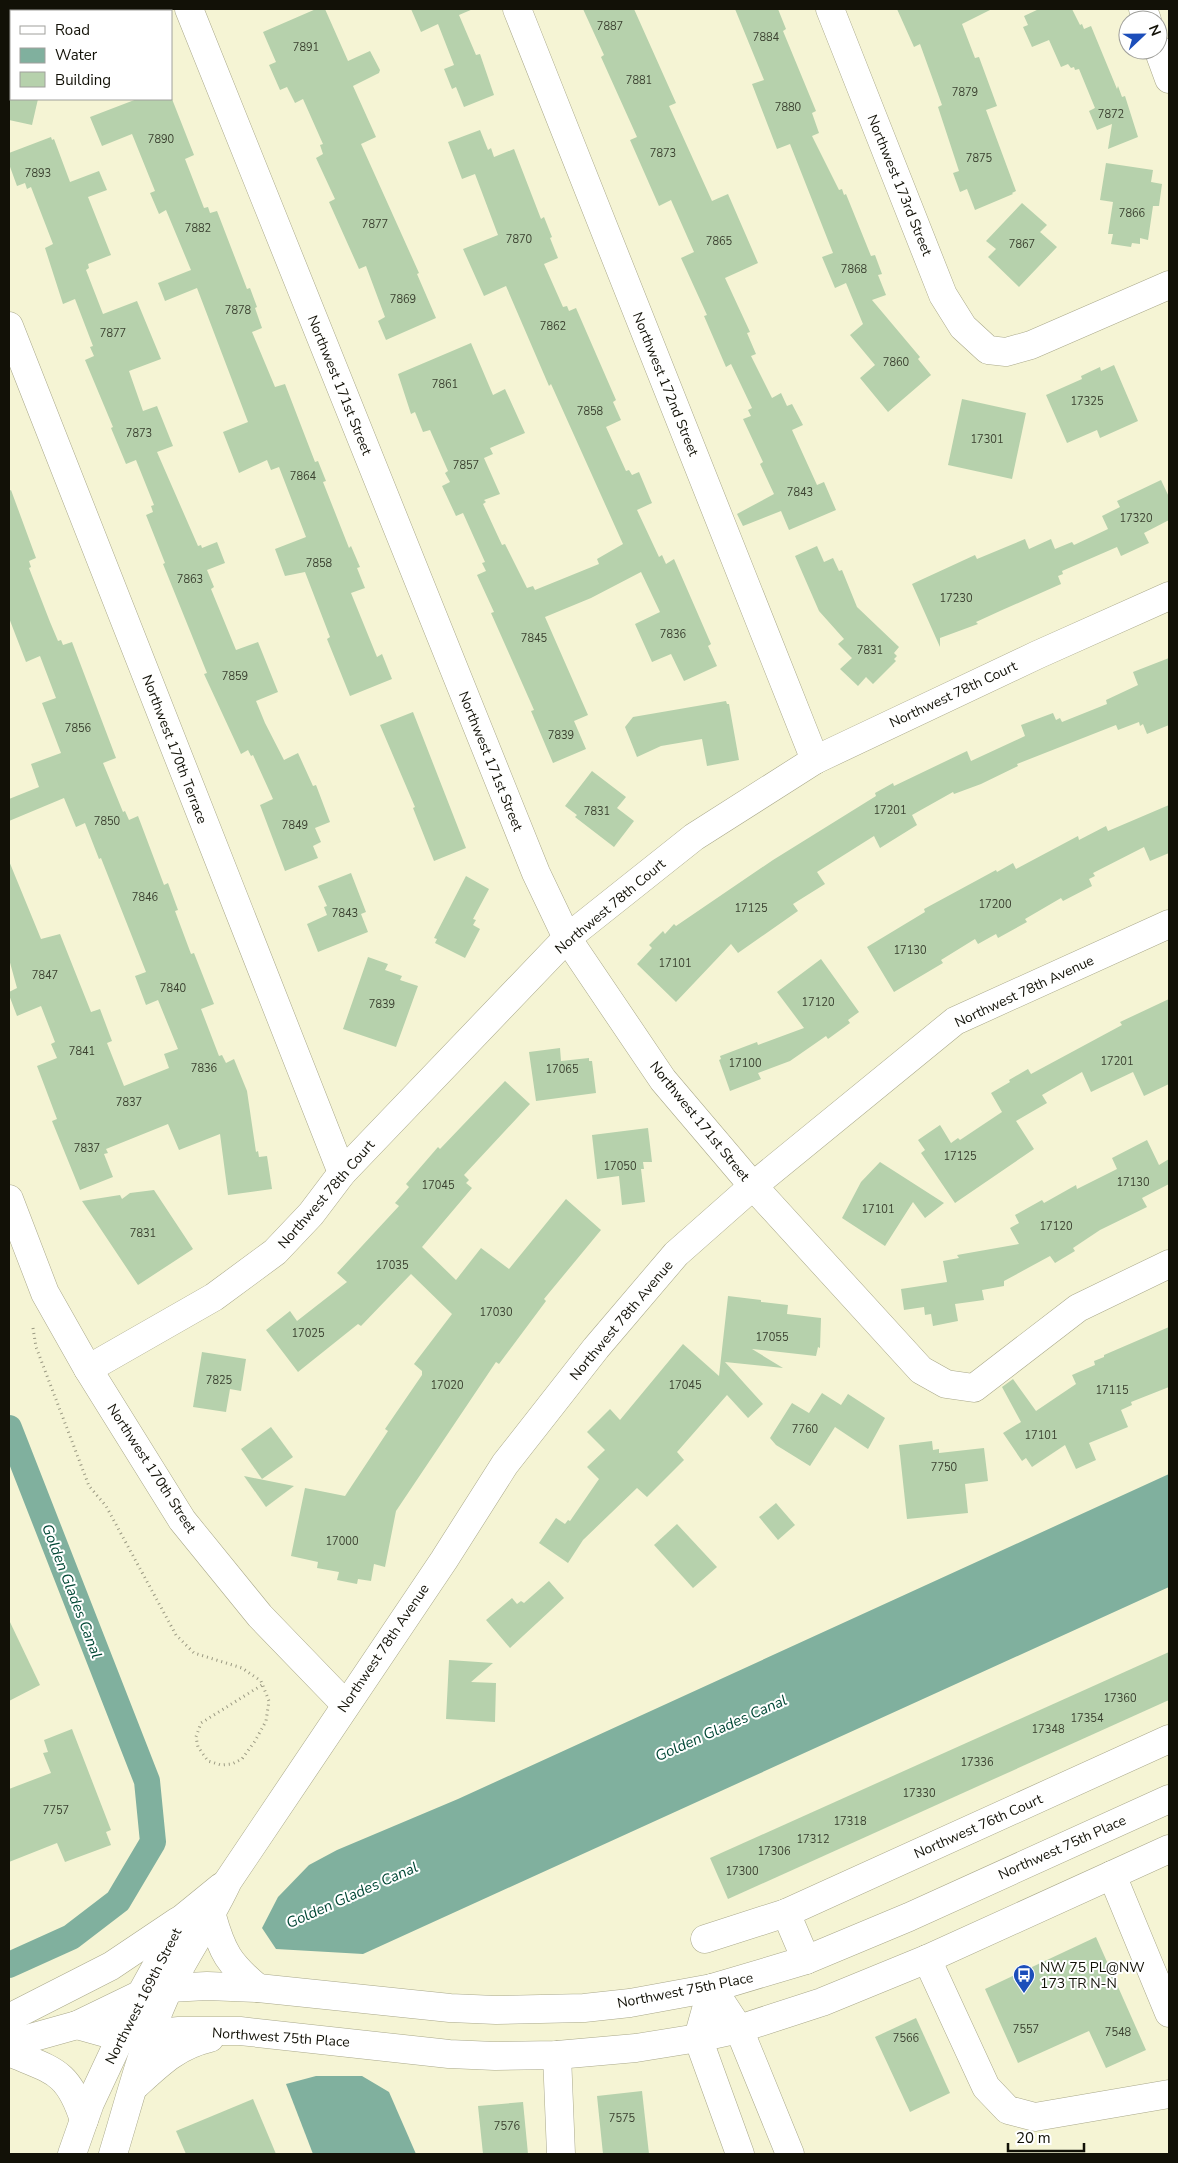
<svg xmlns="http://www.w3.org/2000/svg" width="1178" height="2163" font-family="'Nunito Sans',sans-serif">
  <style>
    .water { fill: #80b09e }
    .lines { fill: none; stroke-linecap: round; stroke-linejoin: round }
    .canal { stroke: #80b09e; stroke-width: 26 }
    .building { fill: #b6d1ac }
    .minor-casing { stroke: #a9a88a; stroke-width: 29 }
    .tertiary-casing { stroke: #a9a88a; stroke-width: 29 }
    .path { stroke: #9a9982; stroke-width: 3; stroke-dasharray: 1 4; stroke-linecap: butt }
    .minor { stroke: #fff; stroke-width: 28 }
    .tertiary { stroke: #fff; stroke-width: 28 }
    .labels { text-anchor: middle; stroke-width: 4; stroke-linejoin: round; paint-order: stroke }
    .number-label { font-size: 11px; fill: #3b4130 }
    .street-label { font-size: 14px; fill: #121107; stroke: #fff }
    .poi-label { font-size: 14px; fill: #121107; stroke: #fff; text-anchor: start }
    .water-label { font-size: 15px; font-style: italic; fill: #024836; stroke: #fff }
  </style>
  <rect width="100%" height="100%" fill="#f5f4d4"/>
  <g class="water">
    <polygon points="1169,1474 1169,1587 363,1954 276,1949 262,1928 278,1897 309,1865 337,1850 458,1799"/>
    <polygon points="316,2076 362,2076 389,2092 416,2154 313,2154 286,2084"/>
  </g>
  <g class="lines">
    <polyline class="canal" points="9,1428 147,1781 153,1842 118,1901 71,1937 9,1965"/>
  </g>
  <g class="building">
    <polygon points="316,9 325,9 348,61 370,51 380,70 379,73 353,86 376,137 361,144 419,273 417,274 436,318 386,340 378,321 385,317 366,266 359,269 329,202 335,199 316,158 323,154 320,145 323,144 303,99 295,103 287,87 280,90 269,65 276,62 263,32"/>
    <polygon points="411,9 473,9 459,15 476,55 480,54 494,95 464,107 456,87 452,89 444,69 454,65 438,24 421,32"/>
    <polygon points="583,9 634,9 676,103 669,106 712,201 728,194 758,263 725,278 750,332 747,333 756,354 751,356 772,398 781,393 787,406 792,404 803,425 792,430 817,485 824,482 836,510 789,530 781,511 743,526 737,514 774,494 760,464 763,462 743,419 751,416 748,410 752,408 731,364 726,367 704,316 707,315 681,258 694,252 671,200 659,206 630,140 637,137 601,57 604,55"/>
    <polygon points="735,9 778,9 786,29 783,31 816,111 812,113 819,133 812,136 839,190 842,189 844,195 846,194 871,256 875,255 882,274 878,275 886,295 872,300 920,357 918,359 931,375 888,412 860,378 875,365 850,335 863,324 846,283 835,288 822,257 833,253 790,144 777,149 752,84 764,80"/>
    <polygon points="897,9 992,9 962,24 975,58 979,57 997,106 986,110 1016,191 1012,193 1013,194 975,210 967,189 960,192 953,173 959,171 938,107 942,105 920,44 914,47"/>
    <polygon points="1039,9 1072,9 1080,25 1082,24 1084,29 1091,26 1117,89 1118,86 1122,97 1125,96 1138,137 1108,149 1112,124 1097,130 1089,111 1095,108 1079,69 1075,70 1074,67 1071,68 1068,64 1061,67 1049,40 1032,47 1023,27 1028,25 1024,16"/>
    <polygon points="9,99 38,99 32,125 9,120"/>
    <polygon points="137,99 172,99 194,155 185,159 204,208 208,207 210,213 217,211 247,289 250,288 257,307 255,308 262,328 252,332 275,387 285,384 315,462 318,461 326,481 323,482 349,548 351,546 360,567 357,568 365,588 351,593 377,657 382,654 392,679 350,696 327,639 330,637 305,572 285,576 275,549 306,537 279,467 271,470 267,460 239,473 223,432 248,422 197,288 165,301 158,283 191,270 166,210 159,214 150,193 155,191 132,134 102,146 90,117"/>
    <polygon points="480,130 488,150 491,148 494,157 514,149 541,219 544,217 552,237 550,238 558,258 544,264 563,307 567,306 569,311 576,308 616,400 613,402 621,420 606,427 626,471 629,470 632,475 639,472 652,503 637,510 659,557 662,555 666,564 674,559 711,644 708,646 717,666 684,681 671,654 652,662 635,624 660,612 641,572 591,598 545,617 588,715 574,721 586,749 553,763 531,711 534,710 491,613 494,612 477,575 486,571 482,563 485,562 463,513 456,516 442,486 450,482 445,473 448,471 430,430 423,432 415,412 411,414 398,374 471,343 493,395 505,389 525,433 490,448 493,454 484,458 500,494 484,500 486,502 483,504 502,545 505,544 527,588 533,586 535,590 599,564 597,559 623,544 551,384 549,386 506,286 484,296 463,249 498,235 475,174 462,179 448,142"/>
    <polygon points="51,137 52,140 54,139 70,182 99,171 107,190 88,197 111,255 88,264 89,268 86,270 103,314 137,301 161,359 129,371 143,411 157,406 173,446 157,452 198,546 201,545 202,548 217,542 225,563 207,570 214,587 211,589 236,650 258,642 278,692 256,701 265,723 284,760 298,753 313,786 316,785 330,822 315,828 321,842 313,846 318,858 285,871 260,805 273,799 253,755 251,756 248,750 241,754 204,674 207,673 163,564 165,563 146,515 153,512 151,506 154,505 136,460 126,464 111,428 113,427 85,360 94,356 90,347 93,346 75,299 63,304 45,248 53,244 31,187 27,189 25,183 17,186 9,164 9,153"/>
    <polygon points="1106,163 1153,170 1151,182 1162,184 1159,206 1153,206 1148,240 1140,238 1140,244 1132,243 1131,247 1111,244 1113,234 1108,234 1113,202 1100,200"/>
    <polygon points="1022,203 1047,225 1040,232 1057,247 1019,287 988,257 996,249 986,241"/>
    <polygon points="1114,365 1138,421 1100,438 1097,430 1067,443 1046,395 1082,379 1081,376 1100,367 1101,371"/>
    <polygon points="962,399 1026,413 1012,479 948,465"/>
    <polygon points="1161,480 1169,497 1169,520 1144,533 1149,543 1121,556 1117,547 1062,571 1063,574 1058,576 1061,584 1000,611 976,622 978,624 940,638 940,647 912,584 975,555 977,559 1025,539 1029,549 1051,539 1055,549 1072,542 1074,545 1108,529 1102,516 1120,507 1117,501"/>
    <polygon points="11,490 36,558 29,561 31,567 29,568 50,622 58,641 61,640 63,645 72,642 116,758 103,763 123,812 125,811 129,820 138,816 164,885 168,883 178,910 175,911 191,954 194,953 214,1004 201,1009 219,1056 222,1055 226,1063 234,1059 247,1091 256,1152 258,1151 259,1157 267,1156 272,1189 228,1195 220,1134 179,1150 168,1124 106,1149 108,1153 104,1154 113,1177 80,1190 52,1121 57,1119 37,1066 57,1058 51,1044 55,1042 41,1006 17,1016 9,995 9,992 17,988 9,959 9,861 41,939 60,934 91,1012 100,1009 112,1041 107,1043 124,1086 169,1068 164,1054 178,1049 158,1000 146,1005 135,976 146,972 101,858 99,859 85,823 76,827 64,798 9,821 9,799 39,787 31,764 61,753 42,703 56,698 40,656 26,662 9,618 9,491"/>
    <polygon points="817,546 824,562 833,558 839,571 842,570 857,607 899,647 894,653 897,656 894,659 896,661 873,684 866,677 858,686 840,669 852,658 838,644 844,639 819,611 795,556"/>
    <polygon points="1169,658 1169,725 1147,734 1143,724 1140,726 1139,722 1118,730 1116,725 1017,764 1018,766 981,784 954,794 953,792 912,815 917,825 880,848 874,836 817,872 825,884 793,904 798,911 738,953 731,944 676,1002 637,964 652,948 649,945 663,931 665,934 674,924 676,926 773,860 876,796 875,793 893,783 894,786 967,751 971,761 1025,736 1021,725 1053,713 1056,720 1060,718 1062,722 1107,704 1106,700 1138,685 1133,672"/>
    <polygon points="726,701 727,704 729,704 739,760 707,766 702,739 661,746 637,757 625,727 633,717"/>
    <polygon points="413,712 466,848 434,861 413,808 415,807 380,725"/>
    <polygon points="592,771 626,797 617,808 634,821 614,847 575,817 577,815 565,806"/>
    <polygon points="1169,805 1169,853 1150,861 1144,847 1093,873 1095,876 1089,879 1092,886 1063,901 1061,898 1025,919 1027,922 998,938 996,934 978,944 975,939 941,960 943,963 894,992 867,947 925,912 924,909 996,870 997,872 1013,863 1016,869 1078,836 1079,840 1106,826 1108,831"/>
    <polygon points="351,873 366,912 361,914 368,932 318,952 307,924 327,915 324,907 327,906 318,886"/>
    <polygon points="466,876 489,889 473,919 476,920 473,925 480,929 465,958 435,943 437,939 434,938"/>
    <polygon points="368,957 388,964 385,970 402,976 400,980 418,986 396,1047 343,1029"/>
    <polygon points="821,959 859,1012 848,1020 850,1023 828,1039 826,1036 790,1061 758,1073 761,1079 730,1091 719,1060 721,1059 720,1056 757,1042 758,1045 804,1028 777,992"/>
    <polygon points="1169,999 1169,1084 1144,1096 1133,1072 1091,1092 1082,1072 1042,1095 1047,1103 1016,1121 1034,1149 955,1203 921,1153 925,1150 918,1140 940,1125 951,1143 958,1138 960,1140 1002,1112 991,1093 1010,1082 1009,1080 1028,1069 1031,1074 1122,1025 1120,1022"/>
    <polygon points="560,1048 561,1061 589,1058 589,1061 592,1061 596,1093 536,1101 529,1052"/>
    <polygon points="505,1081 530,1104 464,1175 469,1180 466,1183 472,1188 422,1247 456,1280 481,1248 509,1269 566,1199 601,1230 544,1299 546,1301 499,1364 496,1362 396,1511 385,1567 374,1564 371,1581 358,1579 357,1584 337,1580 339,1572 317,1568 318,1562 291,1556 305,1488 345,1496 388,1431 385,1429 422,1375 422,1371 414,1364 452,1314 411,1274 361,1326 358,1324 298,1372 266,1330 290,1311 297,1321 347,1282 337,1273 399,1206 395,1203 409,1187 406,1184 438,1147 440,1149"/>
    <polygon points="648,1128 652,1162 643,1162 644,1169 641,1169 645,1202 622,1205 619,1176 597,1179 592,1135"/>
    <polygon points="1147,1140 1159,1165 1169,1159 1169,1184 1142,1198 1147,1207 1100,1230 1073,1248 1075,1251 1055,1263 1050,1256 1004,1281 1004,1286 982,1290 984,1300 955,1304 958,1321 933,1326 931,1314 925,1315 924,1307 904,1310 901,1289 947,1282 943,1261 959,1258 957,1255 1019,1244 1010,1228 1019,1223 1015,1215 1042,1200 1044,1203 1076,1185 1077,1189 1117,1169 1112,1158"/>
    <polygon points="880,1162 944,1203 925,1218 913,1202 885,1246 842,1218 861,1182"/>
    <polygon points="154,1190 193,1249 138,1285 82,1201 120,1195 122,1199 130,1193"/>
    <polygon points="728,1296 761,1300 761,1302 788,1305 787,1314 821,1318 820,1348 818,1347 816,1356 752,1349 783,1368 725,1362 763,1404 748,1418 727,1395 677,1452 684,1460 647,1497 637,1488 583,1540 568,1563 539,1543 556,1518 565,1524 568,1520 570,1521 599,1479 587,1467 605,1450 587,1432 610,1409 620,1420 683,1344 719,1376"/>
    <polygon points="1169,1327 1169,1387 1131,1402 1132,1405 1121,1410 1128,1427 1089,1443 1096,1460 1076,1469 1065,1445 1032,1467 1026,1458 1022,1461 1003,1433 1021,1422 1002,1387 1013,1379 1036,1411 1076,1384 1072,1375 1095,1365 1094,1361 1104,1357 1104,1355"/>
    <polygon points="202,1352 246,1359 241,1391 230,1389 226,1412 193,1407"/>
    <polygon points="822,1393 841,1405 848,1394 885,1418 868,1449 835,1427 810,1466 776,1445 770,1438 792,1403 809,1413"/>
    <polygon points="271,1427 293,1457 262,1479 241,1449"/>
    <polygon points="932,1441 933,1450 939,1449 939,1453 984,1448 988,1481 965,1484 968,1513 907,1519 899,1445"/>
    <polygon points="244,1476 294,1486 266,1507"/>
    <polygon points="776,1503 795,1525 778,1540 759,1517"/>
    <polygon points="677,1524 717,1567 693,1588 654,1545"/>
    <polygon points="549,1581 564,1598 510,1648 486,1620 512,1598 517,1604 521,1601 524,1603"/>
    <polygon points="9,1620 40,1685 9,1701"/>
    <polygon points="1169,1652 1169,1700 728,1899 710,1858"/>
    <polygon points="449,1660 493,1663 471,1682 496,1683 495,1722 446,1719"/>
    <polygon points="72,1729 111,1830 106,1832 111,1845 65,1862 57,1843 9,1862 9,1789 51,1773 43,1753 48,1752 44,1740"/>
    <polygon points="1096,1937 1146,2050 1106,2068 1089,2031 1018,2063 985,1989"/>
    <polygon points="916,2018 950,2093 910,2112 875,2037"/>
    <polygon points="642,2091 649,2154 603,2154 597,2096"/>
    <polygon points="253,2099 276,2154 186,2154 176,2131"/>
    <polygon points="523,2102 528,2154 483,2154 478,2106"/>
  </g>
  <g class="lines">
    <g class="minor-casing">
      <g id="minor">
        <polyline points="189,9 536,873 567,938 663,1080 753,1186 921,1370 946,1384 974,1388 1078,1308 1169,1264"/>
        <polyline points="517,9 815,760"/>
        <polyline points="830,9 943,295 963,327 988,350 1006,352 1031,345 1169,285"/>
        <polyline points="1143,9 1147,20"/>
        <polyline points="1158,49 1169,79"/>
        <polyline points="9,326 342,1173"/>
        <polyline points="88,1369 214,1297 275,1252 311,1214 342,1173 567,938 694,837 815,760 1037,655 1169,596"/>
        <polyline points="1112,1875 1169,2013"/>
        <polyline points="786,1913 806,1960"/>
        <polyline points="705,1939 786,1913 1169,1739"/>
        <polyline points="927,1959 986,2087 1008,2110 1035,2117 1169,2094"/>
        <polyline points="557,2055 561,2154"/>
      </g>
    </g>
    <g class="tertiary-casing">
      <g id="tertiary">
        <polyline points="9,1199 45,1293 88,1369 182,1520 260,1616 345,1704"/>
        <path d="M212,1916c10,36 17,48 46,72"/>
        <polyline points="712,1988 739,2029 790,2154"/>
        <polyline points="712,1988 698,2038 740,2154"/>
        <polyline points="9,2018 111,1966 178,1921"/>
        <polyline points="77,2025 120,2037 179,2031 240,2031 449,2054 495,2056 557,2055 636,2048 698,2038 739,2029 822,2002 927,1959 1169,1849"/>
        <polyline points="9,2044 77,2025 141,1994 169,1988 207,1986 258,1988 450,2008 496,2010 584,2008 630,2003 712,1988 806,1960 909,1917 1169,1799"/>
        <path d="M9,2052c44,19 59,18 75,68"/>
        <path d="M136,2085c25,-23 41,-39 74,-47"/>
        <polyline points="72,2154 90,2103 141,1994 183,1918 221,1887"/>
        <path d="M113,2154c17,-55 31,-114 56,-166 18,-36 42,-70 59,-107l216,-321 61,-96 91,-116 80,-94 77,-68 202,-165 214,-97"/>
      </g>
    </g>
    <polyline class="path" points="33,1328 36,1347 89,1486 106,1506 176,1635 194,1653 242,1668 261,1681 269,1701 266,1721 255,1741 242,1759 232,1764 221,1765 208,1761 198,1747 196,1737 201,1723 262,1685"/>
    <use href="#minor" class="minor"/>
    <use href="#tertiary" class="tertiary"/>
  </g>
  <defs>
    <g id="bus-pin" transform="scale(1.125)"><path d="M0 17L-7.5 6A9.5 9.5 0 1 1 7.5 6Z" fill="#1c4eba" stroke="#fff"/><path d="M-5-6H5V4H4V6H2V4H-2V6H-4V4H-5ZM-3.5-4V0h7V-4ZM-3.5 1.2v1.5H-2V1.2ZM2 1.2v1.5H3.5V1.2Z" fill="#fff"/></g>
  </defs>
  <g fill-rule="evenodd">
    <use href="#bus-pin" x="1024" y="1975"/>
  </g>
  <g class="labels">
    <g class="number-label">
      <text x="610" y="30">7887</text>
      <text x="766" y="41">7884</text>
      <text x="306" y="51">7891</text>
      <text x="639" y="84">7881</text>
      <text x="965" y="96">7879</text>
      <text x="788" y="111">7880</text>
      <text x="1111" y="118">7872</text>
      <text x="161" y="143">7890</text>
      <text x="663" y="157">7873</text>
      <text x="979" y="162">7875</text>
      <text x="38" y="177">7893</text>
      <text x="1132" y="217">7866</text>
      <text x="375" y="228">7877</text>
      <text x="198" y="232">7882</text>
      <text x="519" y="243">7870</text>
      <text x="719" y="245">7865</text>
      <text x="1022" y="248">7867</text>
      <text x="854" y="273">7868</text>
      <text x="403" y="303">7869</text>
      <text x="238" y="314">7878</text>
      <text x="553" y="330">7862</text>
      <text x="113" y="337">7877</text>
      <text x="896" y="366">7860</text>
      <text x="445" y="388">7861</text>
      <text x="1087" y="405">17325</text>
      <text x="590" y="415">7858</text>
      <text x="139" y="437">7873</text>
      <text x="987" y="443">17301</text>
      <text x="466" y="469">7857</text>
      <text x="303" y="480">7864</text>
      <text x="800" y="496">7843</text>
      <text x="1136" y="522">17320</text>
      <text x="319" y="567">7858</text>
      <text x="190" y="583">7863</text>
      <text x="956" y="602">17230</text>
      <text x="673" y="638">7836</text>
      <text x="534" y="642">7845</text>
      <text x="870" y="654">7831</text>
      <text x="235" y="680">7859</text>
      <text x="78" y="732">7856</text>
      <text x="561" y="739">7839</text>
      <text x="890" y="814">17201</text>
      <text x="597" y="815">7831</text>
      <text x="107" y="825">7850</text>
      <text x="295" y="829">7849</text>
      <text x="145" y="901">7846</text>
      <text x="995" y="908">17200</text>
      <text x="751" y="912">17125</text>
      <text x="345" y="917">7843</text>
      <text x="910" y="954">17130</text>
      <text x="675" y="967">17101</text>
      <text x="45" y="979">7847</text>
      <text x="173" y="992">7840</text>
      <text x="818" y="1006">17120</text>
      <text x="382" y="1008">7839</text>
      <text x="82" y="1055">7841</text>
      <text x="1117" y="1065">17201</text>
      <text x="745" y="1067">17100</text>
      <text x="204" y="1072">7836</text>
      <text x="562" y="1073">17065</text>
      <text x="129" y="1106">7837</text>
      <text x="87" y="1152">7837</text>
      <text x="960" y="1160">17125</text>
      <text x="620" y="1170">17050</text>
      <text x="1133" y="1186">17130</text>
      <text x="438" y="1189">17045</text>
      <text x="878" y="1213">17101</text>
      <text x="1056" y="1230">17120</text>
      <text x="143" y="1237">7831</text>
      <text x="392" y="1269">17035</text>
      <text x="496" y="1316">17030</text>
      <text x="308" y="1337">17025</text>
      <text x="772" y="1341">17055</text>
      <text x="219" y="1384">7825</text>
      <text x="447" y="1389">17020</text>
      <text x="685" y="1389">17045</text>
      <text x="1112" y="1394">17115</text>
      <text x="805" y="1433">7760</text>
      <text x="1041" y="1439">17101</text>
      <text x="944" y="1471">7750</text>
      <text x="342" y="1545">17000</text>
      <text x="1120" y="1702">17360</text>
      <text x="1087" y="1722">17354</text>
      <text x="1048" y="1733">17348</text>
      <text x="977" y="1766">17336</text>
      <text x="919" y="1797">17330</text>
      <text x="56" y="1814">7757</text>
      <text x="850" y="1825">17318</text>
      <text x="813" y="1843">17312</text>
      <text x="774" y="1855">17306</text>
      <text x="742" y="1875">17300</text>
      <text x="1026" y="2033">7557</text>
      <text x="1118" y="2036">7548</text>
      <text x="906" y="2042">7566</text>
      <text x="622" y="2122">7575</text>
      <text x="507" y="2130">7576</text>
    </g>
    <g class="street-label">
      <text transform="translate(900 185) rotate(68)" y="5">Northwest 173rd Street</text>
      <text transform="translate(666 384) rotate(68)" y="5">Northwest 172nd Street</text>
      <text transform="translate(340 385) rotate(68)" y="5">Northwest 171st Street</text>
      <text transform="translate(953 694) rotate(-25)" y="5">Northwest 78th Court</text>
      <text transform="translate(175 749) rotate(69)" y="5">Northwest 170th Terrace</text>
      <text transform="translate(491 761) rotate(68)" y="5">Northwest 171st Street</text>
      <text transform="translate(610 906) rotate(-40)" y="5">Northwest 78th Court</text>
      <text transform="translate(1024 991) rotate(-25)" y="5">Northwest 78th Avenue</text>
      <text transform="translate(700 1121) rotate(51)" y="5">Northwest 171st Street</text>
      <text transform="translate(326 1194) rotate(-49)" y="5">Northwest 78th Court</text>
      <text transform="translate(621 1320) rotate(-50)" y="5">Northwest 78th Avenue</text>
      <text transform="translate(152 1468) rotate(57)" y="5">Northwest 170th Street</text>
      <text transform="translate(383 1648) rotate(-56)" y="5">Northwest 78th Avenue</text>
      <text transform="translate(978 1826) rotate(-24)" y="5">Northwest 76th Court</text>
      <text transform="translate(1062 1847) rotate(-24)" y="5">Northwest 75th Place</text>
      <text transform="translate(685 1990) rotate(-11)" y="5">Northwest 75th Place</text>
      <text transform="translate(143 1996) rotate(-63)" y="5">Northwest 169th Street</text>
      <text transform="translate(281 2037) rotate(4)" y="5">Northwest 75th Place</text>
    </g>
    <g class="poi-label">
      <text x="1040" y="1972">NW 75 PL@NW<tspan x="1040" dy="16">173 TR N-N</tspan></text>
    </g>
    <g class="water-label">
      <text transform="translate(72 1591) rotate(69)" y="5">Golden Glades Canal</text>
      <text transform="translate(721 1728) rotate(-24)" y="5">Golden Glades Canal</text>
      <text transform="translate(352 1895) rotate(-24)" y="5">Golden Glades Canal</text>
    </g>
  </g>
  <rect width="1178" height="2163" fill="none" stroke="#121107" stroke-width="20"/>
  <rect x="10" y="10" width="162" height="90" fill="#ffffff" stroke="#a0a09c"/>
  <rect x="20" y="26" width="25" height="8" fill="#ffffff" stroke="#a0a09c"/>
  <text x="55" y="35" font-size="15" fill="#121107">Road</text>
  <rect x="20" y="48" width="25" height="15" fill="#80b09e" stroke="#a0a09c"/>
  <text x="55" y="60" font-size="15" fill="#121107">Water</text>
  <rect x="20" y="72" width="25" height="15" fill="#b6d1ac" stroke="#a0a09c"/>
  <text x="55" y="85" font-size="15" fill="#121107">Building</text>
  <g transform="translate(1143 35) rotate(68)"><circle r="24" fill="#ffffff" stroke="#a0a09c"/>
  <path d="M0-4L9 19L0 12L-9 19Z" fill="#1c4eba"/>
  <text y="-8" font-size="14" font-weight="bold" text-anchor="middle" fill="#121107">N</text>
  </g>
  <path d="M1008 2143v8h76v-8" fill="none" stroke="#121107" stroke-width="2.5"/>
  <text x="1016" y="2143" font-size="15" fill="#121107" stroke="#ffffff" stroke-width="4" paint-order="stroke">20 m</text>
</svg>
